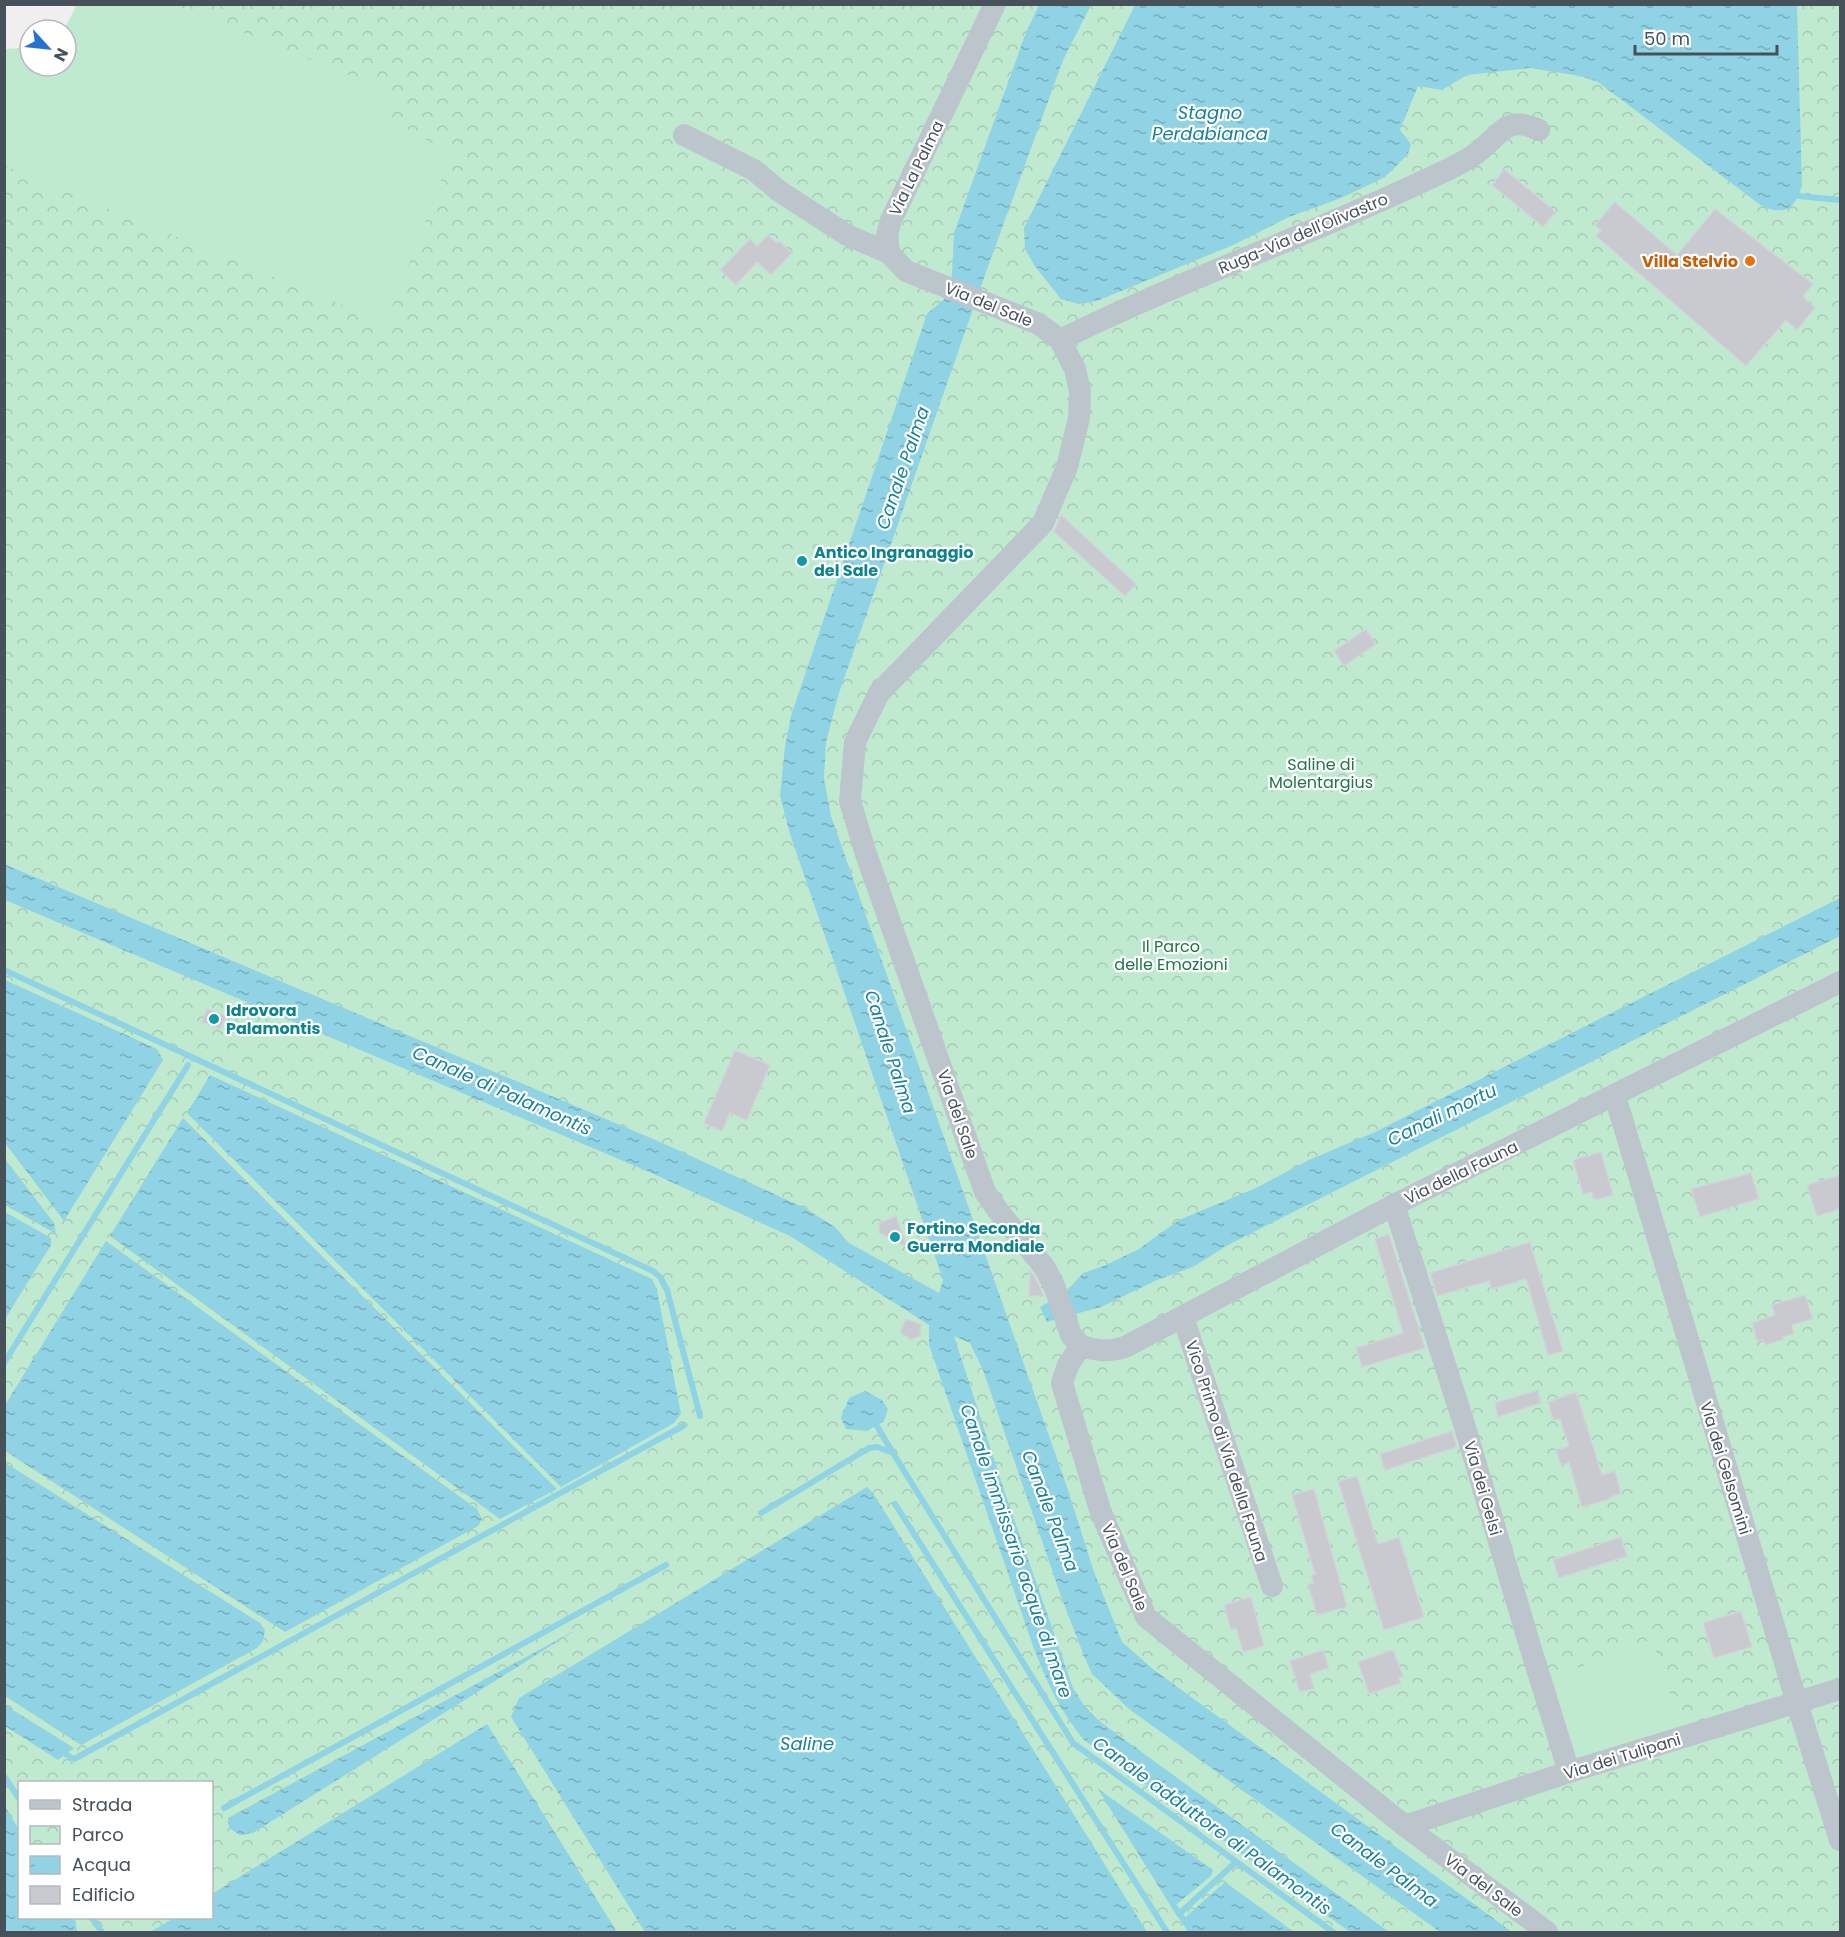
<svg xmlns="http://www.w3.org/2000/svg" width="1845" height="1937" font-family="Poppins,sans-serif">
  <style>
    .park { fill: url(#park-crowns); fill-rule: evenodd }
    .garden { fill: #bfead0 }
    .water { fill: url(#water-ripples) }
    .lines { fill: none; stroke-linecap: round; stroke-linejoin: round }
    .stream { stroke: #90d3e4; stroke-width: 6 }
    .building { fill: #c8cad0; stroke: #d2d4d9; stroke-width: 1.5 }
    .street { stroke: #bdc5cc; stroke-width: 22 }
    .food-dot { fill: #e8710a; stroke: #fff; stroke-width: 2 }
    .culture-dot { fill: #0f9aa8; stroke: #fff; stroke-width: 2 }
    .labels { text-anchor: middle; stroke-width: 4.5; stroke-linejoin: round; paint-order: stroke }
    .street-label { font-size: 16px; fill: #475159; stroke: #fff }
    .food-label { font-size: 16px; font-weight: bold; fill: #c56008; stroke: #fff; text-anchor: end }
    .culture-label { font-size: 16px; font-weight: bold; fill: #0d838f; stroke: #fff; text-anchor: start }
    .park-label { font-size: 16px; fill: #1f7449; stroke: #fff }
    .water-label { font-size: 18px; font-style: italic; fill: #18819b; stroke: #fff }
  </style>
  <defs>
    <pattern id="park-crowns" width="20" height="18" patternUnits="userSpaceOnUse" patternTransform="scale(1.5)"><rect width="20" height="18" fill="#bfead0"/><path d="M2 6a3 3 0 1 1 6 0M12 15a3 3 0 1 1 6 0" fill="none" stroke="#a6cab5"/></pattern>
    <pattern id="water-ripples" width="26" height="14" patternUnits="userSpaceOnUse" patternTransform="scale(1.5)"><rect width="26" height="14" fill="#90d3e4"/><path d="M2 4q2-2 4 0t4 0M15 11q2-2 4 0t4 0" fill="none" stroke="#77aebc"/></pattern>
  </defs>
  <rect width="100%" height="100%" fill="#f0eeee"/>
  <path class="park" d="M100,4l1740,1v1927h-1835v-1883l25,-1v18h36zM20,1782h192v136h-192z"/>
  <g class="garden">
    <polygon points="77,4 175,5 389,91 388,118 451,154 386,323 5,166 5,49 30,48 30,66 66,66 66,30 64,30"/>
    <polygon points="1652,1639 1681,1727 1581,1759 1572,1750 1552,1678"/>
  </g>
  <g class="water">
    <path d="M1039,5h52l-28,55 -82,226 -143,410 -12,46 -2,37 7,37 236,671 27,85 28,70 31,27 359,263h-72l-311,-223 -37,-35 -8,-18 -23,-60 -78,-226 -13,-27 -16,-7 50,154 69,198 10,16 16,17 290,211h-39l-266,-192c-26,-32 -39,-61 -53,-100l-102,-295v-20l-139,-89 -143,-65 -642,-271 -1,-36 656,278 145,66 30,19 14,16 90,50 4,-13 -153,-446 -10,-38 5,-50 6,-30 136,-402 22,-19 3,-21 2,-41 71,-198z"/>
    <path d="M1135,5h662l5,181c-8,23 -15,29 -39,21l-165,-125 -18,-6 -50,-8 -63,7 -25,15 -24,-4 -18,44 11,14 -3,10 -23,23 -44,21 -52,19 -56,28 -136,56 -18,3 -18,-5 -27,-34 -9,-16 -1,-21z"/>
    <polygon points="1840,898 1840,936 1228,1245 1193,1267 1157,1280 1101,1307 1047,1322 1040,1307 1066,1292 1083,1273 1106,1265 1139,1249 1179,1220 1256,1188 1309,1160 1375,1132"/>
    <polygon points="5,980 157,1049 163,1060 64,1221 5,1143"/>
    <polygon points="210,1075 652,1279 657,1290 681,1414 674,1423 561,1487 187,1113"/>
    <polygon points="183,1118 557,1489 500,1519 110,1236"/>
    <polygon points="5,1159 54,1223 56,1234 5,1205"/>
    <polygon points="5,1212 51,1238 51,1245 5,1319"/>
    <polygon points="106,1241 477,1509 482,1519 478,1526 285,1632 5,1451 5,1405"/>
    <polygon points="865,1391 882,1400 888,1409 884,1421 867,1431 846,1429 841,1418 849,1398"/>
    <polygon points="4,1462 260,1623 265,1630 263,1641 257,1648 81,1745 5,1696"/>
    <polygon points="867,1487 873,1493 1147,1932 645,1932 511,1717 519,1698"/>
    <polygon points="576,1630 253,1833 240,1835 229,1828 228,1818"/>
    <polygon points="4,1705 5,1705 74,1748 58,1760 5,1726"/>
    <polygon points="487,1724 617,1932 150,1932 174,1918 212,1918 212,1894"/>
    <polygon points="1098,1789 1213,1870 1211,1876 1172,1908"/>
    <polygon points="5,1806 19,1830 20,1918 75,1918 77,1932 5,1932"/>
    <polygon points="1225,1882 1294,1932 1295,1932 1188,1932 1181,1921"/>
  </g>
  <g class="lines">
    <g class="stream">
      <polyline points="1799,196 1840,200"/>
      <polyline points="4,970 653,1271 660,1277 667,1290 700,1416"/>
      <polyline points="4,1363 188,1065"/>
      <polyline points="877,1426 893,1453"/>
      <polyline points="895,1504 1167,1932"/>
      <polyline points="761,1513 869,1448 877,1447 893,1453 1073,1743 1333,1932"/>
      <polyline points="67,1755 74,1759 683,1426"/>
      <polyline points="4,1776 20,1800"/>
      <polyline points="224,1808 666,1565"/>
      <polyline points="1174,1906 1183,1919"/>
      <polyline points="1179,1914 1236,1862"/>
      <polyline points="92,1918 102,1932"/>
    </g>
  </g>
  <g class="building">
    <polygon points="1504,169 1556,212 1543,227 1492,185"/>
    <polygon points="1615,202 1677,255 1715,209 1813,284 1803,297 1815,308 1797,330 1786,320 1746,366 1596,236 1601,230 1595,225"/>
    <polygon points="768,235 777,243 779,241 792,253 771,275 757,262 736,285 720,270 750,239 757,246"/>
    <polygon points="1061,515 1136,584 1125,596 1054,532"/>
    <polygon points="1366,629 1376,644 1344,666 1334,651"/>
    <polygon points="207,1009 226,1016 220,1029 202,1022"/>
    <polygon points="735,1050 770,1065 747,1120 730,1113 722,1131 704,1123"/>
    <polygon points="1601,1152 1613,1195 1595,1200 1592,1192 1583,1194 1573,1160"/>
    <polygon points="1751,1173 1759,1199 1700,1217 1691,1189"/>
    <polygon points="1840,1175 1840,1209 1817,1216 1807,1185"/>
    <polygon points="896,1216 907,1247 879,1233 879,1223"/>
    <polygon points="1389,1234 1425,1348 1362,1367 1356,1348 1403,1333 1375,1239"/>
    <polygon points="1530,1242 1563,1351 1548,1355 1526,1279 1492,1289 1489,1281 1437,1296 1430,1273"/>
    <polygon points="1030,1271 1034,1275 1044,1296 1029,1296"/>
    <polygon points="1805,1295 1813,1319 1792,1325 1794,1334 1783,1337 1784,1339 1766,1345 1762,1340 1757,1341 1752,1323 1775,1315 1772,1305"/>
    <polygon points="906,1319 921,1324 920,1336 911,1340 900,1332"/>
    <polygon points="1538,1390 1541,1403 1498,1417 1495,1403"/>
    <polygon points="1576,1392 1602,1475 1615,1471 1621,1493 1609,1498 1610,1499 1582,1507 1569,1463 1561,1465 1556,1450 1569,1446 1560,1419 1553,1420 1548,1402"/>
    <polygon points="1452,1431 1457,1447 1385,1470 1380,1454"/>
    <polygon points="1357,1476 1378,1544 1399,1537 1424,1617 1384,1630 1338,1481"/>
    <polygon points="1314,1489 1347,1607 1317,1615 1308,1584 1313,1583 1311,1575 1315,1574 1292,1495"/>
    <polygon points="1621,1537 1627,1556 1559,1578 1553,1560"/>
    <polygon points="1251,1597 1264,1646 1243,1652 1236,1628 1231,1630 1224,1605"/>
    <polygon points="1741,1611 1752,1647 1714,1658 1703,1623"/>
    <polygon points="1323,1650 1329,1668 1310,1674 1314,1689 1300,1692 1290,1661"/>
    <polygon points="1393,1650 1403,1676 1399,1678 1401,1683 1369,1694 1358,1662"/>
  </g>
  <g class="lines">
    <g class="street">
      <polyline points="684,135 754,170 779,191 847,235 889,253 906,271 1039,324 1060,340 1075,369 1080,391 1079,418 1067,467 1043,523 879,693 855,742 850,801 865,851 985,1192 999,1212 1045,1268 1055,1288 1071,1335 1081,1346 1068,1365 1062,1383 1100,1510 1146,1617 1405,1826 1547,1932"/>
      <polyline points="889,253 887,235 891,220 995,4"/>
      <path d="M1060,340c121,-60 249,-104 370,-162 17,-8 34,-15 48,-26 24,-18 28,-38 61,-22"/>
      <polyline points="1615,1096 1797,1703 1840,1840"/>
      <polyline points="1394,1205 1464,1424 1530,1646 1569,1772"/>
      <polyline points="1183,1317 1272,1586"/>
      <path d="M1081,1346c17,5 27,6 44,1l269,-142 446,-223"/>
      <polyline points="1405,1826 1569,1772 1840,1689"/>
    </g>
  </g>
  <circle class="food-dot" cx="1750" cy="261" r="6"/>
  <g class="culture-dot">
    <circle cx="802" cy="561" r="6"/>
    <circle cx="214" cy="1019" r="6"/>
    <circle cx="895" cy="1237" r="6"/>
  </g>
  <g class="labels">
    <g class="street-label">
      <text transform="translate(916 168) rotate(-64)" y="6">Via La Palma</text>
      <text transform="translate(1303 233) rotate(-23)" y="6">Ruga-Via dell'Olivastro</text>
      <text transform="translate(989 304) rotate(22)" y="6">Via del Sale</text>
      <text transform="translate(958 1114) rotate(71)" y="6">Via del Sale</text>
      <text transform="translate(1461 1172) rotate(-26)" y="6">Via della Fauna</text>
      <text transform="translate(1227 1451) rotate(72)" y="6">Vico Primo di Via della Fauna</text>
      <text transform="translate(1726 1468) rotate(73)" y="6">Via dei Gelsomini</text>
      <text transform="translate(1483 1488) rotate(74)" y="6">Via dei Gelsi</text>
      <text transform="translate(1125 1567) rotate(67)" y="6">Via del Sale</text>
      <text transform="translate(1622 1756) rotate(-17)" y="6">Via dei Tulipani</text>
      <text transform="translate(1484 1885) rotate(37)" y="6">Via del Sale</text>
    </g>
    <g class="food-label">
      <text x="1738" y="267">Villa Stelvio</text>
    </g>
    <g class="culture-label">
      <text x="814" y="558">Antico Ingranaggio<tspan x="814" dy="18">del Sale</tspan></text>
      <text x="226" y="1016">Idrovora<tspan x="226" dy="18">Palamontis</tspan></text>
      <text x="907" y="1234">Fortino Seconda<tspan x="907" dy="18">Guerra Mondiale</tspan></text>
    </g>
    <g class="park-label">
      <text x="1321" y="770">Saline di<tspan x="1321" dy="18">Molentargius</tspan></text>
      <text x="1171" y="952">Il Parco<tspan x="1171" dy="18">delle Emozioni</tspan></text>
    </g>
    <g class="water-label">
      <text x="1210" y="119">Stagno<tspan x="1210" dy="21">Perdabianca</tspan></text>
      <text transform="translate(903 468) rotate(-71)" y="6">Canale Palma</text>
      <text transform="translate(890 1052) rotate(72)" y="6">Canale Palma</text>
      <text transform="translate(502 1091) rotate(24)" y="6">Canale di Palamontis</text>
      <text transform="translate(1442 1115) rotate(-26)" y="6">Canali mortu</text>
      <text transform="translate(1050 1511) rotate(69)" y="6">Canale Palma</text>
      <text transform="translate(1016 1551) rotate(71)" y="6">Canale immissario acque di mare</text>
      <text x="807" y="1750">Saline</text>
      <text transform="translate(1212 1826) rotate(36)" y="6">Canale adduttore di Palamontis</text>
      <text transform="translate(1384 1865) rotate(37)" y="6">Canale Palma</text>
    </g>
  </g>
  <rect width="1845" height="1937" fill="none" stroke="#475159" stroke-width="12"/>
  <rect x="18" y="1781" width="195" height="138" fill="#ffffff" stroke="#b5b9bd" stroke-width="1.5"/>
  <rect x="30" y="1800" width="30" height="9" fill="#bdc5cc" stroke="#b5b9bd" stroke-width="1.5"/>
  <text x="72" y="1811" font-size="18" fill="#475159">Strada</text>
  <rect x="30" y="1826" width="30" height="18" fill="url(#park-crowns)" stroke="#b5b9bd" stroke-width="1.5"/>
  <text x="72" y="1841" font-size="18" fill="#475159">Parco</text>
  <rect x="30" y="1856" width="30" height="18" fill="url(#water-ripples)" stroke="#b5b9bd" stroke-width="1.5"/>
  <text x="72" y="1871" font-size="18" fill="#475159">Acqua</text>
  <rect x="30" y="1886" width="30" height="18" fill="#c8cad0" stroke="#b5b9bd" stroke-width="1.5"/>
  <text x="72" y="1901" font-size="18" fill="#475159">Edificio</text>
  <g transform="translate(48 48) rotate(117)"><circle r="28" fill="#ffffff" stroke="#b5b9bd" stroke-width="1.5"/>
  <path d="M0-4.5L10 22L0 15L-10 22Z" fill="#2872cf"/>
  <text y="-9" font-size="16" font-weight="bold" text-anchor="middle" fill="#475159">N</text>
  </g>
  <path d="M1635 45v9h142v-9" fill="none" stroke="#475159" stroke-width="3"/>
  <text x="1644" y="45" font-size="18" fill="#475159" stroke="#ffffff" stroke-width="4.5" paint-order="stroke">50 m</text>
</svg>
